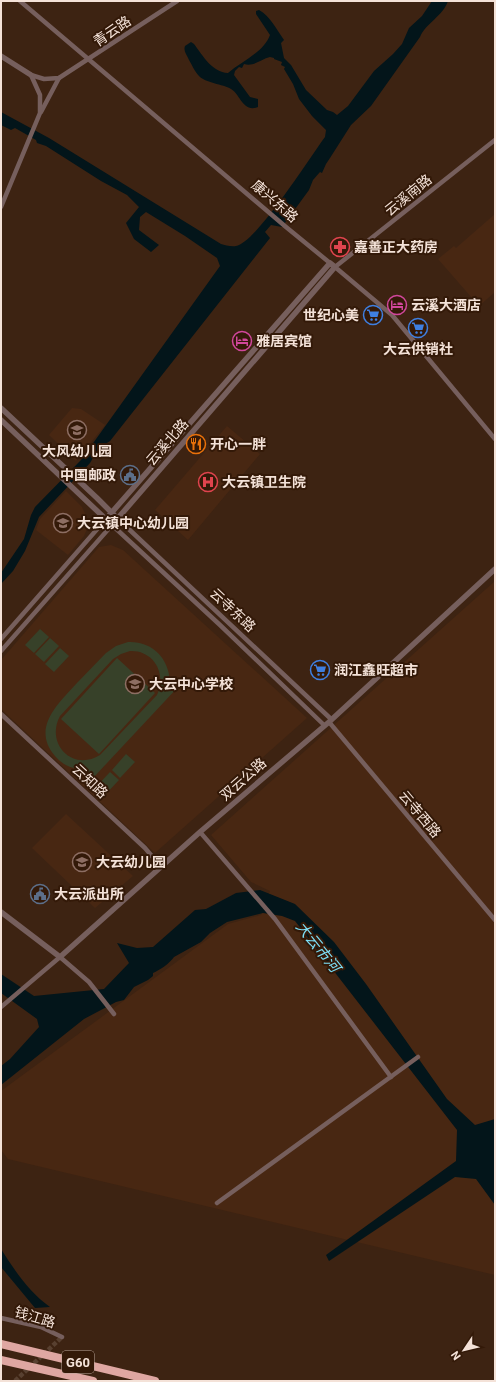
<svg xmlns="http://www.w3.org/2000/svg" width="496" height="1382" font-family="Roboto,'Noto Sans SC',sans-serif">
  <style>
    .built { fill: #482712 }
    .green { fill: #374129; fill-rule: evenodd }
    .water { fill: #03151a }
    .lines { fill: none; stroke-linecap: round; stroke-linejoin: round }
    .minor-tunnel { stroke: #584030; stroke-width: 4.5; stroke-dasharray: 4.5 2; stroke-linecap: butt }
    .minor { stroke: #765f5d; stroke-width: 4.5 }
    .tertiary { stroke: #765f5d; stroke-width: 5.5 }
    .motorway { stroke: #dfa7a2; stroke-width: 8 }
    .labels { text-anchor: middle; stroke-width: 4; stroke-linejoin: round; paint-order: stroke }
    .shield { fill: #331908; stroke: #baa69a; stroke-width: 1 }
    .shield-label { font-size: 13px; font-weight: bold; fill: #f4e2d8 }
    .street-label { font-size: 14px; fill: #f4e2d8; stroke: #331908 }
    .poi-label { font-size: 14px; font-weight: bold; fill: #f4e2d8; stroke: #331908; text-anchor: start }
    .water-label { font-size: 15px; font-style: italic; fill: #7cdef6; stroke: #331908 }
  </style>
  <rect width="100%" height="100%" fill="#3d2312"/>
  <g class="built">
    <polygon points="495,214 495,292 479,306 438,259 454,246 456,248"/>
    <polygon points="72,408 81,409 105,425 76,461 49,435"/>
    <polygon points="227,426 260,454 188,540 155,510"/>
    <polygon points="66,491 82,507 88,520 88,527 84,536 68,555 36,530 40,519"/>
    <polygon points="111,545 123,550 307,718 155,853 1,709 1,660 99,547"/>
    <polygon points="495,581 495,1275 8,1159 1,1150 1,1091 228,924 261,915 270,891 251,882 211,835"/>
    <polygon points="66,814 133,876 95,908 32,848"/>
  </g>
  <g class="green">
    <polygon points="40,629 49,637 34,653 25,645"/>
    <polygon points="50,638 59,646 44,662 35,654"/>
    <path d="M128,642c24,-1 41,16 42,40l2,-2 7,6 -86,92 -7,-6 2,-3c-13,1 -25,-3 -33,-13 -24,-28 3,-52 21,-72 10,-10 20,-21 30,-31l10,-7zM130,651c24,-1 37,23 27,44l-57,60c-27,17 -55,-11 -40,-39l53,-57 8,-5z"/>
    <polygon points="60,648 69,656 54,672 45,664"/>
    <polygon points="117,658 155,693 99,754 61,719"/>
    <polygon points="126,754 135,762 120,778 112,770"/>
    <polygon points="110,772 119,780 104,796 95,788"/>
  </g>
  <g class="water">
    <path d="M432,1h16c-5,15 -22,22 -28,36l-49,69 -20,19 -21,33 -4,6 -4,9 -2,-1 -7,8 -4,10 -27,37 -11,-2 -6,7 5,6 -160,203 -11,7 -9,15 -51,54 -14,34 -12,20 -12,13v-11l23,-34 7,-24 4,-8 46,-47 139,-194 -3,-8 -32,-22 -39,-24 -6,5 -1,13 20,15 -8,7 -17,-13 -8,-16 13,-16 -12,-12 -26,-14 -55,-35 -9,-3 -1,-3 -21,-12 -4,2 -10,-5v-13l48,26 172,106c4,1 10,3 15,2 20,-3 74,-89 89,-109l1,-7 -14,-14 -13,-17 -6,-15 -9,-15 1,-2 -4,-2 1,-3 -8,-3v-1l-4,-1c-9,2 -16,10 -26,7l-2,4 -3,-1 -4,4 -1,4 16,22 8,2v8c-15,6 -18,-13 -27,-18 -8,-5 -26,-6 -32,-13 -4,-4 -7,-11 -10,-16 -2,-5 -6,-9 -4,-14l6,-4 3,2c9,12 18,28 34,29 14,-12 36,-21 42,-38l-14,-21v-3l3,-1c11,6 18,20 25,30l-3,3 3,15 7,7 15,25 21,20 6,2 4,3 11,-9 26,-35 19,-17 9,-10 7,-16 13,-12z"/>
    <path d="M260,890l35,14 39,38 32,42 81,115 28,26 20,-6v86l-19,-26 -21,-2 -126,84 -3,-6 130,-94 1,-31 -162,-209 -13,-5 -19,-3 -36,9 -17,11 -9,9 -27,15c-4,6 -14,13 -21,16v3l-5,4 -14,7 -10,13 -8,2 -32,17 -83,66v-19l9,-7 29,-32 -2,-8 -36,-26v-19l33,22 70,-7 25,-26 -12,-20 20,5 16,-1 42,-37 11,-1 30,-16z"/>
    <path d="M1,1249c14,22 28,43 49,58l-15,1 -34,-41z"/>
  </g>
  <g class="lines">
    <polyline class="minor-tunnel" points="15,1381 62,1337"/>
    <g class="minor">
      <polyline points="20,1 286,227 330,263"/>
      <polyline points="31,75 44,79 59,78 177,1"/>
      <polyline points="41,112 59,78"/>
      <polyline points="495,140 335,267 392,315 495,439"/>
      <polyline points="1,207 40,113 40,95 31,75"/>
      <polyline points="117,518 331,719"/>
      <polyline points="1,639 106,519"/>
      <polyline points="1,651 112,525 220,625 324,725"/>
      <polyline points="1,714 145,848 161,867"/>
      <polyline points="329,722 495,920"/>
      <polyline points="200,832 275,919 391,1077"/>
      <polyline points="1,1007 60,957 89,982 114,1014"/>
      <polyline points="217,1203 418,1057"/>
      <polyline points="1,1318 41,1327 62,1337"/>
    </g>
    <g class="tertiary">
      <polyline points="1,56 31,75"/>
      <polyline points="1,408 97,498 114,515"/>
      <polyline points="1,420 112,525 335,267 330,263 106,519"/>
      <polyline points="1,912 60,957 200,832 329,722 495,569"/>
    </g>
    <g class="motorway">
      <polyline points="1,1344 155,1381"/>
      <polyline points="1,1360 93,1381"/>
    </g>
  </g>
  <defs>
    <g id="pharmacy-ring" transform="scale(1)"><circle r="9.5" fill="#331908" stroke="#e0444e" stroke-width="1.5"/><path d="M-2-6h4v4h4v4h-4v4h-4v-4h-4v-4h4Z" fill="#e0444e"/></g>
    <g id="hotel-ring" transform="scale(1)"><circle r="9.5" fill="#331908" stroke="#d1479c" stroke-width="1.5"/><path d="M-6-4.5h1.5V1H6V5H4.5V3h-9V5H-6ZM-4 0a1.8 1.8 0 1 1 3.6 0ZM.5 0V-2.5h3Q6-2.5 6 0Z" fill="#d1479c"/></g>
    <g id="supermarket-ring" transform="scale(1)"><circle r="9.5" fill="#331908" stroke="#3f7fe0" stroke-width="1.5"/><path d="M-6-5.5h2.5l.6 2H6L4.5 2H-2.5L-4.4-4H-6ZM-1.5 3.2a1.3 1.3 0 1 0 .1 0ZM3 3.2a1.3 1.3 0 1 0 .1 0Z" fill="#3f7fe0"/></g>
    <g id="school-ring" transform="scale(1)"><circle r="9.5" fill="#331908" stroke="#8d6e63" stroke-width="1.5"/><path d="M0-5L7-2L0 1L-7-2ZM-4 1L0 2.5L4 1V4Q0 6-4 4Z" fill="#8d6e63"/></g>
    <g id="restaurant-ring" transform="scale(1)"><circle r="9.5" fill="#331908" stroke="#e8710a" stroke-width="1.5"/><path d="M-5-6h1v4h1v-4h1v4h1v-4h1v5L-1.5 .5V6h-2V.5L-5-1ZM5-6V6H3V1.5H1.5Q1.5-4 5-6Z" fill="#e8710a"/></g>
    <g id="civic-ring" transform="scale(1)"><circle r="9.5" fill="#331908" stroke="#5c6f8a" stroke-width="1.5"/><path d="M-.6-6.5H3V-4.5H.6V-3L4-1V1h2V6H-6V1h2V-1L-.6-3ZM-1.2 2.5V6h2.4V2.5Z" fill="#5c6f8a"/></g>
    <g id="hospital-ring" transform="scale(1)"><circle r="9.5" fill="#331908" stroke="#e0444e" stroke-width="1.5"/><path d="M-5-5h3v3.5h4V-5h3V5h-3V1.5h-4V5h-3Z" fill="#e0444e"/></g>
  </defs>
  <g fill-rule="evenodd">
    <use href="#pharmacy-ring" x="340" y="247"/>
    <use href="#hotel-ring" x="397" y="305"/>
    <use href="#supermarket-ring" x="373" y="315"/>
    <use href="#supermarket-ring" x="418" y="328"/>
    <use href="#hotel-ring" x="242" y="341"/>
    <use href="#school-ring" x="77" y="430"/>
    <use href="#restaurant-ring" x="196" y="444"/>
    <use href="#civic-ring" x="130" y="475"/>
    <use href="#hospital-ring" x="208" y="482"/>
    <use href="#school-ring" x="63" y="523"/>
    <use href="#supermarket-ring" x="320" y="670"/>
    <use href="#school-ring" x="135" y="684"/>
    <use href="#school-ring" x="82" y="862"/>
    <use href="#civic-ring" x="40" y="894"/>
  </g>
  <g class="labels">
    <rect class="shield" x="62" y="1351" width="32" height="22" rx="3"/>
    <g class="shield-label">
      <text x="78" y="1367">G60</text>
    </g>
    <g class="street-label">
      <text transform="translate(112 31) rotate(-34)" y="5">青云路</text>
      <text transform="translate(408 195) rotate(-39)" y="5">云溪南路</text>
      <text transform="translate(275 201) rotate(41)" y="5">康兴东路</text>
      <text transform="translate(167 442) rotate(-49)" y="5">云溪北路</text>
      <text transform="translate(233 610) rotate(43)" y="5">云寺东路</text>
      <text transform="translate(243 779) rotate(-41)" y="5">双云公路</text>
      <text transform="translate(90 781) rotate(43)" y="5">云知路</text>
      <text transform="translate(420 814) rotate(50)" y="5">云寺西路</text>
      <text transform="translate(35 1317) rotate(17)" y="5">钱江路</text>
    </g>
    <g class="poi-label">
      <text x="354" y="252">嘉善正大药房</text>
      <text x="411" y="310">云溪大酒店</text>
      <text x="359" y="320" text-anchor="end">世纪心美</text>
      <text x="256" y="346">雅居宾馆</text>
      <text x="418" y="354" text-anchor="middle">大云供销社</text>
      <text x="210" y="449">开心一胖</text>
      <text x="77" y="456" text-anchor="middle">大风幼儿园</text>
      <text x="116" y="480" text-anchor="end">中国邮政</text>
      <text x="222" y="487">大云镇卫生院</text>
      <text x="77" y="528">大云镇中心幼儿园</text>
      <text x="334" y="675">润江鑫旺超市</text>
      <text x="149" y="689">大云中心学校</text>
      <text x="96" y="867">大云幼儿园</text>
      <text x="54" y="899">大云派出所</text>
    </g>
    <g class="water-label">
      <text transform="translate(318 947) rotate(51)" y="5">大云市河</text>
    </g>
  </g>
  <rect width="496" height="1382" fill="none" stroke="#f4e2d8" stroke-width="4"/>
  <g transform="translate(464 1350) rotate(235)" stroke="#331908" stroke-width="3" paint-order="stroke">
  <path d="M0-3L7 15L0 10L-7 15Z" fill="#f4e2d8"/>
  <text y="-6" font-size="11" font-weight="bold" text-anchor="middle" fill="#f4e2d8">N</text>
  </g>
</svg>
